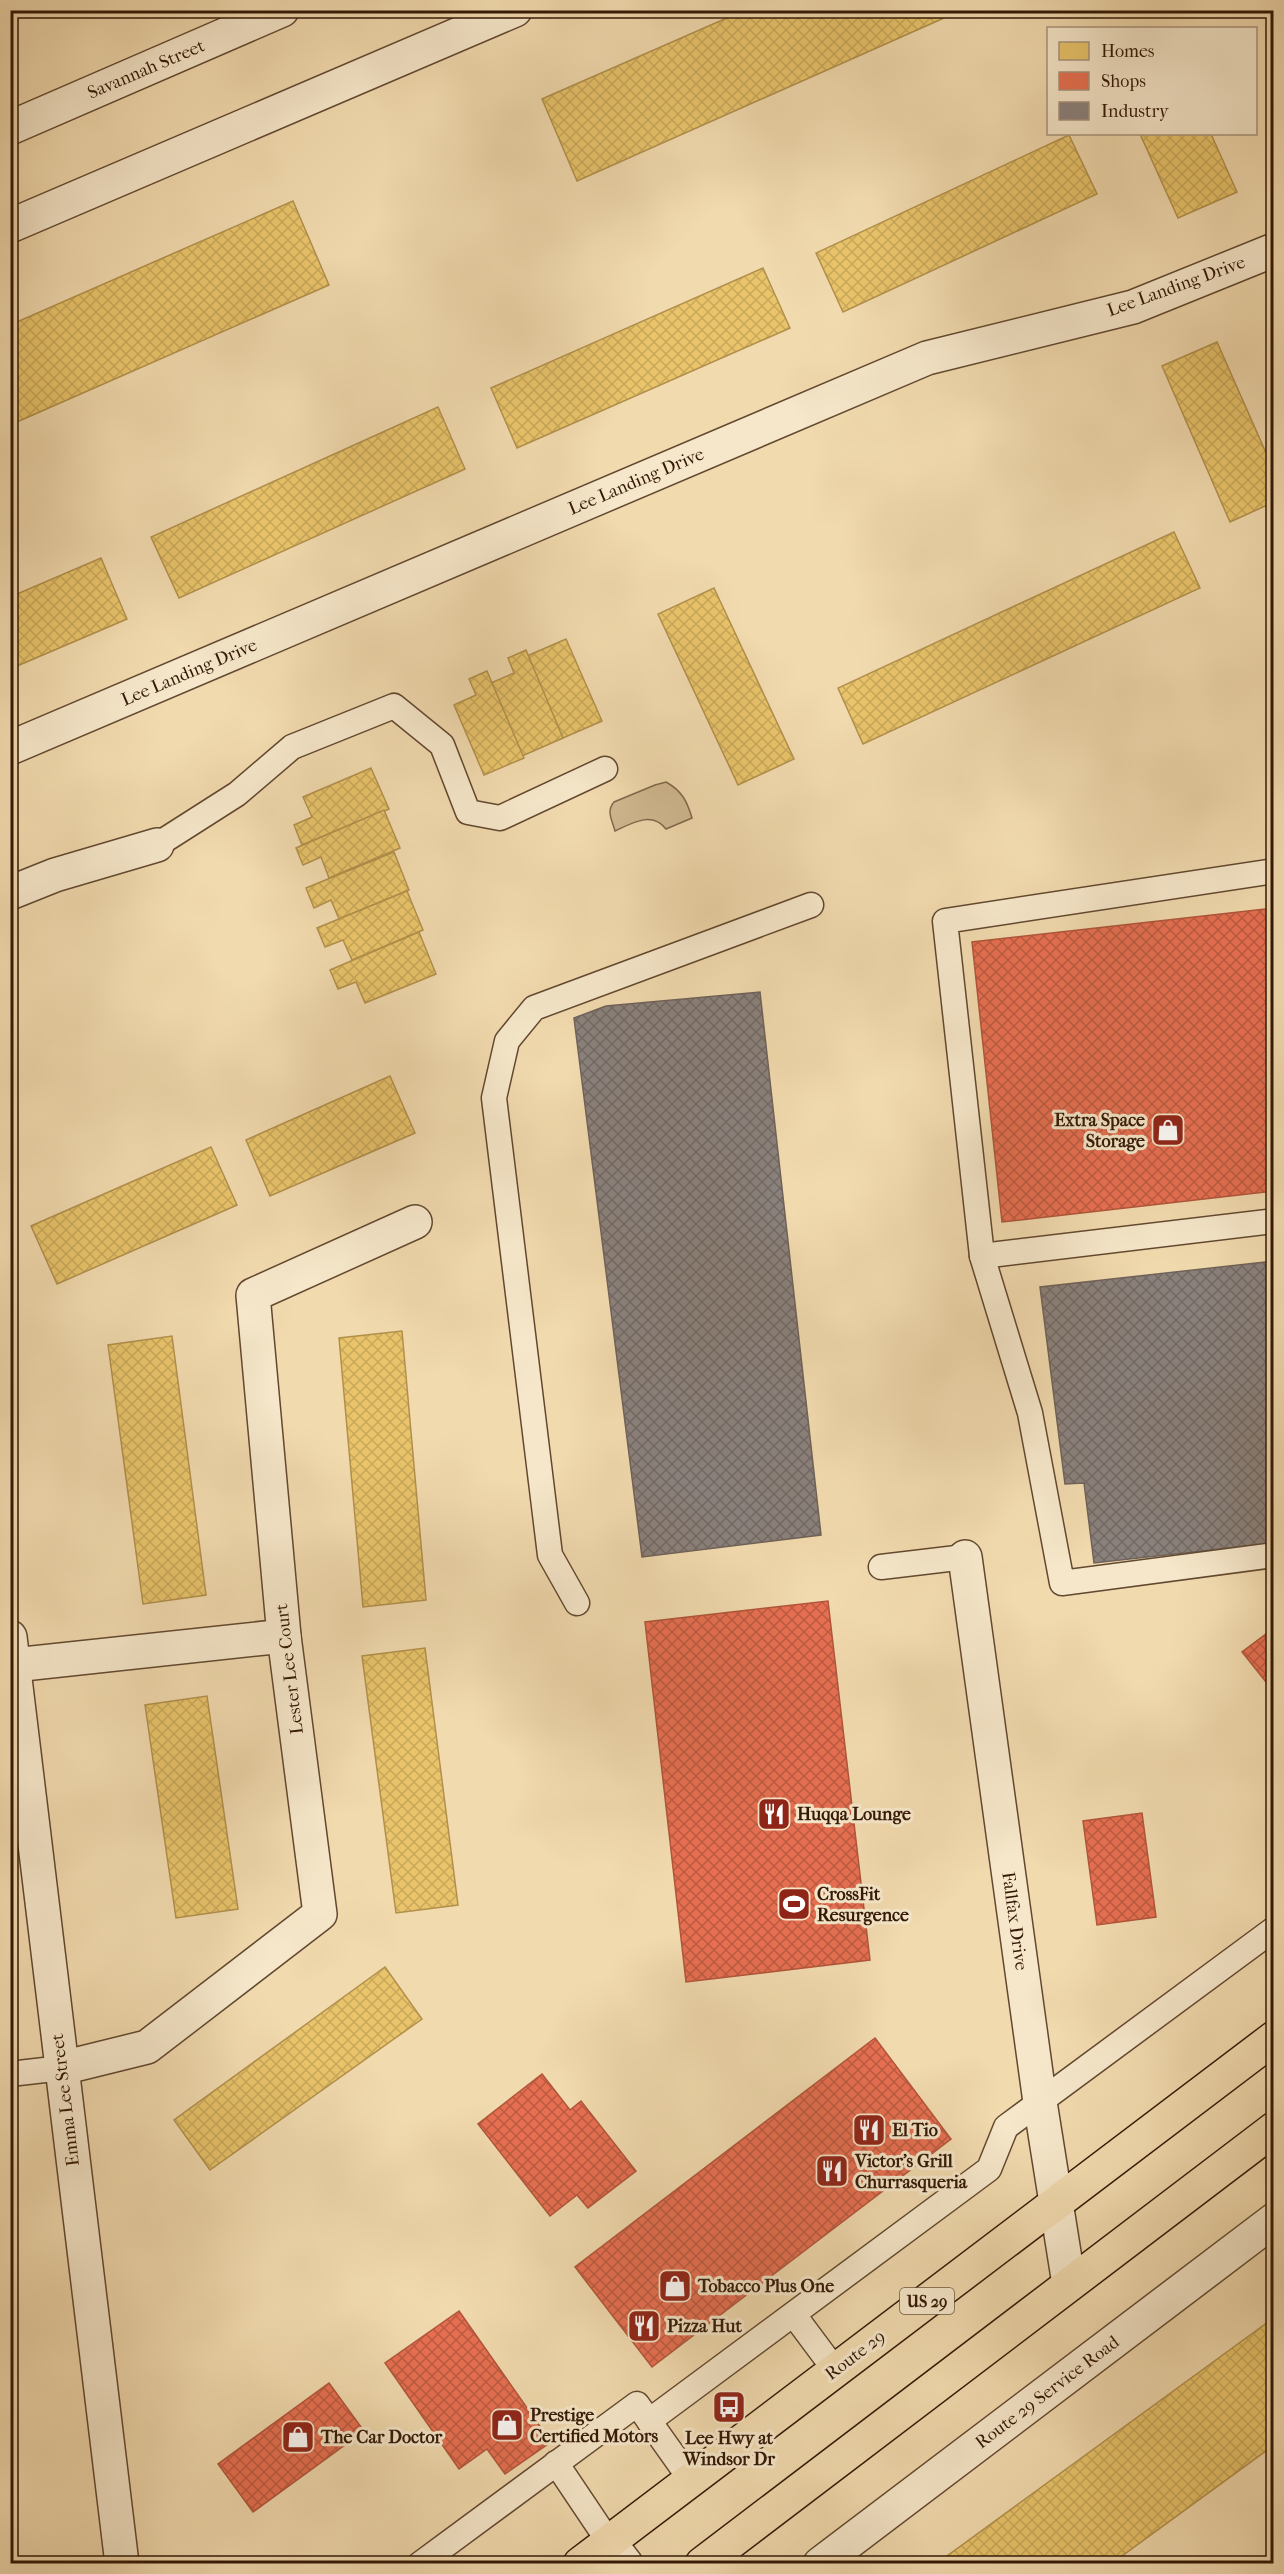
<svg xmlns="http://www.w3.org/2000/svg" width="1284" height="2574" font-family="'IM FELL French Canon',serif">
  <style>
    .green { fill: #d1b991; stroke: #82684c; stroke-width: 1.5 }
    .homes { fill: url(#homes-cross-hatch); stroke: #b2904c; stroke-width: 1.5 }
    .shops { fill: url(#shops-cross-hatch); stroke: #b1553a; stroke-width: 1.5 }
    .industry { fill: url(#industry-cross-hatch); stroke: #706259; stroke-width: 1.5 }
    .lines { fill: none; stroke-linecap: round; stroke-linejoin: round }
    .service-casing { stroke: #624830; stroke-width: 27 }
    .minor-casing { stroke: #624830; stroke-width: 36 }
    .primary-casing { stroke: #331806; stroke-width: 36 }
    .service { stroke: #f6e7ca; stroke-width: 24 }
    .minor { stroke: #f6e7ca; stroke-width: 33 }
    .primary { stroke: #f1daae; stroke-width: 33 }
    .labels { text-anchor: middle; stroke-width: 6; stroke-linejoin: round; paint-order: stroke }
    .shield { fill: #f6e7ca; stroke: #6e5641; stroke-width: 1.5 }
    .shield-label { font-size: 16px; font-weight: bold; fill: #331806 }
    .street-label { font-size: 18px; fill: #331806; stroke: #f6e7ca }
    .poi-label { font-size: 18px; font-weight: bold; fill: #331806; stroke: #f6e7ca; text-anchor: start }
  </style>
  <defs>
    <pattern id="homes-cross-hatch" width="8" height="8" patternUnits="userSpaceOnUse" patternTransform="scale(1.5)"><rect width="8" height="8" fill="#e9c46a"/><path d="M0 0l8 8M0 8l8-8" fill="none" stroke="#c8a85a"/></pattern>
    <pattern id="shops-cross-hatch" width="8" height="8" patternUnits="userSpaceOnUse" patternTransform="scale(1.5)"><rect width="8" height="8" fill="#e76f51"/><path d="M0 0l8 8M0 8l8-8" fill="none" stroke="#bc5a41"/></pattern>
    <pattern id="industry-cross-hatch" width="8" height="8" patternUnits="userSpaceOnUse" patternTransform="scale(1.5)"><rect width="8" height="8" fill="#8a817c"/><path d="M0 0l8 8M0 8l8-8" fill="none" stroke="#716964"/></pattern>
  </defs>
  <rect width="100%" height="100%" fill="#f1daae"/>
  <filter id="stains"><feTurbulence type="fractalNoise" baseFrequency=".00333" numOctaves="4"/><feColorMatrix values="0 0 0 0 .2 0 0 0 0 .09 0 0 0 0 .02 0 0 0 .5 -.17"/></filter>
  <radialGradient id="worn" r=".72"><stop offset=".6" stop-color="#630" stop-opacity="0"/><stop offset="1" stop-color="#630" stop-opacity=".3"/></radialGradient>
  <path class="green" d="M666,782c16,9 21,19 26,36l-26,11c-14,-18 -34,-6 -51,2 -3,-11 -9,-20 -1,-29l41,-17z"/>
  <g class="homes">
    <polygon points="745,10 962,10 577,181 542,99"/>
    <polygon points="10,29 15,59 10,60"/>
    <polygon points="1140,134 1211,134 1237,192 1178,218"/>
    <polygon points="1069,135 1097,194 843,312 816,253"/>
    <polygon points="293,201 329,285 10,425 10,325"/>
    <polygon points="763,268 790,328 517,448 491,388"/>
    <polygon points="1217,342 1274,471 1274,502 1230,522 1162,366"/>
    <polygon points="438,407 465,469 179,598 151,537"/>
    <polygon points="1174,532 1200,588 863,744 838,688"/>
    <polygon points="101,558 127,619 10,669 10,597"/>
    <polygon points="714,588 794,759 738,785 658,614"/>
    <polygon points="566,639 602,721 563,738 527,656"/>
    <polygon points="526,650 563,738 522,756 491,683 514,673 508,658"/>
    <polygon points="487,671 524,758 484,775 454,705 476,695 469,679"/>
    <polygon points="371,768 389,809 302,845 294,825 312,817 303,797"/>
    <polygon points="384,810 400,848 329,878 321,857 303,865 296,848"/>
    <polygon points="394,852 409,890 339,919 331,900 314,908 306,888"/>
    <polygon points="407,891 423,930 352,960 343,940 325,947 317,928"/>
    <polygon points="419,932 436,974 365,1003 356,982 338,989 330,970"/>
    <polygon points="390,1076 415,1133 270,1196 246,1140"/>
    <polygon points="211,1147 237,1205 57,1284 31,1226"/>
    <polygon points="402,1331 426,1600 363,1607 339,1338"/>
    <polygon points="172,1336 206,1595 143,1604 108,1345"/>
    <polygon points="425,1648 458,1905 396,1913 362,1656"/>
    <polygon points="207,1696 238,1909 176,1918 145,1705"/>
    <polygon points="385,1967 422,2019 210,2170 174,2120"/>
    <polygon points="1268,2322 1274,2330 1274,2445 1111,2564 936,2564"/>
  </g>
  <g class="shops">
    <polygon points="1274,908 1274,1191 1002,1222 972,942"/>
    <polygon points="828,1601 870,1960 686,1982 645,1622"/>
    <polygon points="1274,1628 1274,1692 1242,1652"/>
    <polygon points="1142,1813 1156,1917 1097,1925 1083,1821"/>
    <polygon points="875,2038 951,2139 652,2367 575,2267"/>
    <polygon points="542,2074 570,2110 581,2101 636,2171 588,2208 577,2195 550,2216 478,2124"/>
    <polygon points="459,2311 551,2442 505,2474 487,2449 459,2469 385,2363"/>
    <polygon points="329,2383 364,2431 253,2512 218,2464"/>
  </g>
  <g class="industry">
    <polygon points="760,992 821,1535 642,1557 574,1018 606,1006"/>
    <polygon points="1274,1261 1274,1543 1094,1563 1084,1483 1065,1484 1040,1287"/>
  </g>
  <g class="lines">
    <g class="service-casing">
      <g id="service">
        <polyline points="157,845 237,794 292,747 394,706 442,745 468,812 500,818 605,769"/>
        <polyline points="1274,871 945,921 982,1256 1030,1413 1062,1583 1274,1555"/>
        <polyline points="982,1256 1274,1221"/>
        <polyline points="881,1567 965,1557"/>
        <polyline points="577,1603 550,1555 494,1098 507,1041 534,1008 811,905"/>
        <polyline points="10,2074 62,2068"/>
        <polyline points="794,2315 835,2370"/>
        <polyline points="649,2421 989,2169 1006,2127 1274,1929"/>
        <polyline points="556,2463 609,2542"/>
        <polyline points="420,2564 637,2404 691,2480"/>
      </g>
    </g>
    <g class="minor-casing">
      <g id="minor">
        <polyline points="10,128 282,10"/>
        <polyline points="10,226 515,10"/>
        <polyline points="10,748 927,358 1133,307 1274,250"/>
        <polyline points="10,893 55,875 157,845"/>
        <polyline points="965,1557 1040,2102 1069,2284"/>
        <polyline points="10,1637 122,2564"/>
        <polyline points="14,1665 284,1636"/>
        <polyline points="62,2068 147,2047 320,1914 284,1636 253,1295 415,1222"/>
        <polyline points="609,2542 626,2564"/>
        <polyline points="820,2564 1274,2220"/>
      </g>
    </g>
    <g class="primary-casing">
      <g id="primary">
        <polyline points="580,2564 1274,2038"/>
        <polyline points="702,2564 1274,2129"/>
      </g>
    </g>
    <use href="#service" class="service"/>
    <use href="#minor" class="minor"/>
    <use href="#primary" class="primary"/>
  </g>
  <defs>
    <g id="shop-square" transform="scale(1.725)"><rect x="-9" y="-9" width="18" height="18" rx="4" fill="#8f2418" stroke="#f6e7ca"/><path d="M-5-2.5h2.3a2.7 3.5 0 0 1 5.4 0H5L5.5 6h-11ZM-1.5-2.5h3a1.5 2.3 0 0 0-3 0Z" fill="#fff"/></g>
    <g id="restaurant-square" transform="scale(1.725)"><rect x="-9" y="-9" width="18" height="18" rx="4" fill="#8f2418" stroke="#f6e7ca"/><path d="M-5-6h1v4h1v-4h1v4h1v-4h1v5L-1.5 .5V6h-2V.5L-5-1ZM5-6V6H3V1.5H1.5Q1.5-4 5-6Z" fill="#fff"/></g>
    <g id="stadium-square" transform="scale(1.725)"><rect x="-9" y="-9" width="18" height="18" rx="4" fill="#8f2418" stroke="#f6e7ca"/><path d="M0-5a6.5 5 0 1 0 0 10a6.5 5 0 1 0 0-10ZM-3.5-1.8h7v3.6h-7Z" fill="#fff"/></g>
    <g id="bus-square" transform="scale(1.725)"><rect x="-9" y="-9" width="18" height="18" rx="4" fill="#8f2418" stroke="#f6e7ca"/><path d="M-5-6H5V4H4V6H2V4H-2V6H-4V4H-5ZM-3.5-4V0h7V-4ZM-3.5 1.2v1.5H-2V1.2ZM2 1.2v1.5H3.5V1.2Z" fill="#fff"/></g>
  </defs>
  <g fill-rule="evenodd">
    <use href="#shop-square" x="1168" y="1130"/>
    <use href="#restaurant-square" x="774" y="1814"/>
    <use href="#stadium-square" x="794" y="1904"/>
    <use href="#restaurant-square" x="869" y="2130"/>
    <use href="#restaurant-square" x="832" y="2171"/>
    <use href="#shop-square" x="675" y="2286"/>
    <use href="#restaurant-square" x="644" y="2326"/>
    <use href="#bus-square" x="729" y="2407"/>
    <use href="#shop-square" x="507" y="2425"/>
    <use href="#shop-square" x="298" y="2437"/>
  </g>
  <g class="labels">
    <rect class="shield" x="900" y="2288" width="54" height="26" rx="4.5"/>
    <g class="shield-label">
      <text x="927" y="2307">US 29</text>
    </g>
    <g class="street-label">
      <text transform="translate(146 69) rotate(-23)" y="6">Savannah Street</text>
      <text transform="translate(1176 286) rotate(-20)" y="6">Lee Landing Drive</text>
      <text transform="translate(636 481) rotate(-23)" y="6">Lee Landing Drive</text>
      <text transform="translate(189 672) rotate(-23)" y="6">Lee Landing Drive</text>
      <text transform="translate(289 1669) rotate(-97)" y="6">Lester Lee Court</text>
      <text transform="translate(1015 1921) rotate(82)" y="6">Fallfax Drive</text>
      <text transform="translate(65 2100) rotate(-97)" y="6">Emma Lee Street</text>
      <text transform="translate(855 2355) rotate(-37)" y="6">Route 29</text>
      <text transform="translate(1047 2392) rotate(-37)" y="6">Route 29 Service Road</text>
    </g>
    <g class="poi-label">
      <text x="1145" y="1126" text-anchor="end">Extra Space<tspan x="1145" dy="21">Storage</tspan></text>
      <text x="797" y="1820">Huqqa Lounge</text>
      <text x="817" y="1900">CrossFit<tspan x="817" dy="21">Resurgence</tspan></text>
      <text x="892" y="2136">El Tio</text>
      <text x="855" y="2167">Victor's Grill<tspan x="855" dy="21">Churrasqueria</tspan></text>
      <text x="698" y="2292">Tobacco Plus One</text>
      <text x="667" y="2332">Pizza Hut</text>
      <text x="530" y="2421">Prestige<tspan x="530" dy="21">Certified Motors</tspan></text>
      <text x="321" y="2443">The Car Doctor</text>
      <text x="729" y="2444" text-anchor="middle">Lee Hwy at<tspan x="729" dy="21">Windsor Dr</tspan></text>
    </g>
  </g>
  <rect width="1284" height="2574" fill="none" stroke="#f1daae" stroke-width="36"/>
  <rect x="12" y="12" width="1260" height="2550" fill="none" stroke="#331806" stroke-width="3"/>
  <rect x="18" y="18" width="1248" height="2538" fill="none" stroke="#331806" stroke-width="1.5"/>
  <rect x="1047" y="27" width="210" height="108" fill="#f6e7ca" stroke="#a8947c" stroke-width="1.5"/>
  <rect x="1059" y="42" width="30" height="18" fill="#e9c46a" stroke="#a8947c" stroke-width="1.5"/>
  <text x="1101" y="57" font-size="18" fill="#331806">Homes</text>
  <rect x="1059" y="72" width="30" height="18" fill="#e76f51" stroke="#a8947c" stroke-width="1.5"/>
  <text x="1101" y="87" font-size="18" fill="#331806">Shops</text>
  <rect x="1059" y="102" width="30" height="18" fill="#8a817c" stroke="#a8947c" stroke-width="1.5"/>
  <text x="1101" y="117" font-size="18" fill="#331806">Industry</text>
  <rect width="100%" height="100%" filter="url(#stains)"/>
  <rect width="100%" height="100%" fill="url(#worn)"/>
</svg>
